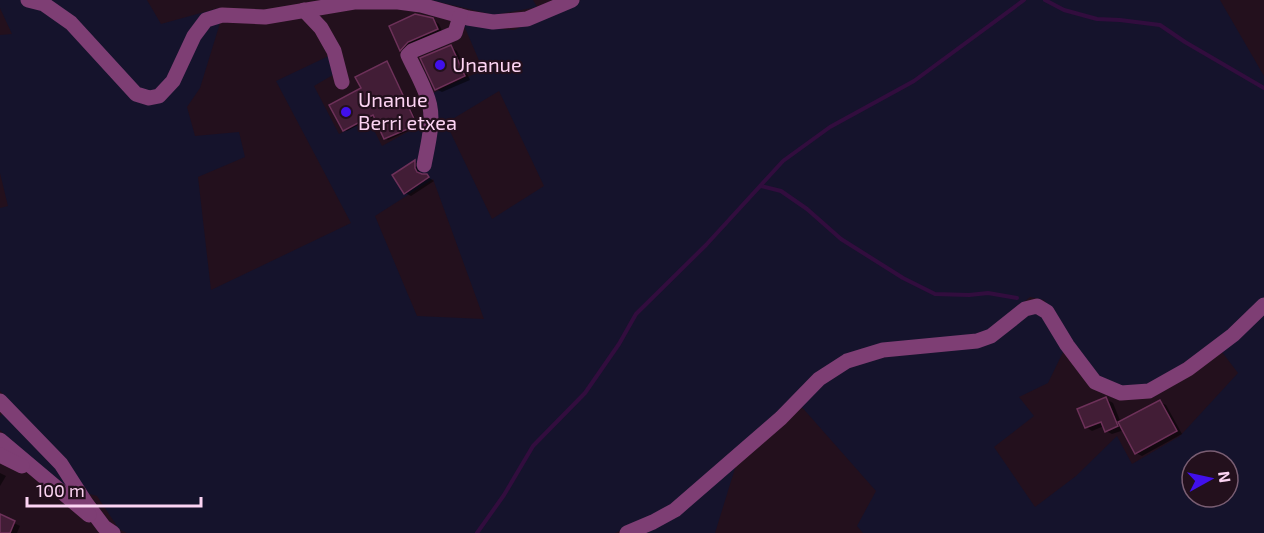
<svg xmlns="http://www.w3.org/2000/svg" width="1264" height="533" font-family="'Exo 2',sans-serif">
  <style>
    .green { fill: #15132c; fill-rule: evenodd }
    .shadow { fill: #0007 }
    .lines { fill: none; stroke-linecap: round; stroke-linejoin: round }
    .stream { stroke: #320d3e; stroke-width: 4 }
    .building { fill: #421d36; stroke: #6d3159; stroke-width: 1.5 }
    .minor { stroke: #7e3e74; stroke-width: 15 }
    .poi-dot { fill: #4110ec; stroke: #23101d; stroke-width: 2 }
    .labels { text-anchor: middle; stroke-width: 4.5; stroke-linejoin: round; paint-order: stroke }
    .poi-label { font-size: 20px; fill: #fcd4f3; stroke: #23101d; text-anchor: start }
  </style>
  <rect width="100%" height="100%" fill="#23101d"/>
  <g class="green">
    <path d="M0,0h147l14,24 58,-16 1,15 -20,65 -13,19 8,29 44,-4 6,25 -47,20 13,113 140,-67 -75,-142 59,-28 8,16 -29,17 25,48 30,-14 13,26 42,-23 -2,-25 61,-28 -20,-47 25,5 26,2 67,-30h639l44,76v223l-32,31 -82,56 -23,4 -23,-9 -33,-39 -27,-42 -14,-3 -48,38 -132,18 -73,64 -110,91 -52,25h-488l-8,-4 -22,-33 -33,-9 -64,-57v-14l13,-12 -13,-13v-183l8,-2 -8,-33v-138l12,-1 -12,-26zM499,91l45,95 -52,33 -46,-96zM433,179l51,140 -67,-3 -42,-100z"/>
    <polygon points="431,0 533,0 537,7 494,15"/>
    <path d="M1264,312v221h-401l-6,-7 19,-35 -76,-86 30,-29 17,-9 28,-8 35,-7 66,-4 48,-32 10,-3 11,4 19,33 -16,33 -29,14 15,19 -40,31 41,60 41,-31 41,-40 15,28 48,-28 58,-63 -16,-21zM1192,461h36v36h-36z"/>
    <polygon points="736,465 715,533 642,533"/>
  </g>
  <g class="shadow">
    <polygon points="433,20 439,24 443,33 407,53 401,50 391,27"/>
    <polygon points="451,47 457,51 470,80 442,92 436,89"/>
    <polygon points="386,63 389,65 419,126 388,140 385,138 375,116 347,131 344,130 363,89"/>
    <polygon points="415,161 421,165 420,172 423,176 426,176 434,181 411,196 405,193 394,175"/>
    <polygon points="1106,399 1113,403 1121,423 1160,402 1166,405 1182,434 1142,456 1136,453 1124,430 1112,434 1106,431 1104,426 1092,431 1086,427"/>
    <polygon points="0,473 6,476 0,486"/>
    <polygon points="0,516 20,526 17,533 4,533 0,531"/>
  </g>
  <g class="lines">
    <g class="stream">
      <polyline points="1045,0 1064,10 1097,19 1120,20 1160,25 1185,42 1264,88"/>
      <polyline points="761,186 781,191 807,209 841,239 903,278 935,294 969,295 988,293 1017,298"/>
      <polyline points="477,533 504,495 533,446 585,393 619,344 636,314 706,245 783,161 830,127 914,81 1024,0"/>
    </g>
  </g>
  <g class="building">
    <polygon points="415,14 433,18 438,29 408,42 400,51 389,26"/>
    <polygon points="451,45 465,76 435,90 420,58"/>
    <polygon points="387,61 417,125 384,139 373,115 343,131 329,105 361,88 355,77"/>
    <polygon points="415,160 415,168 417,172 422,174 427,174 429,177 404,194 392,175"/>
    <polygon points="1106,397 1118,426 1105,432 1101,422 1085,428 1077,409"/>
    <polygon points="1160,400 1177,431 1135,454 1118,422"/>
    <polygon points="0,514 15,521 10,533 0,533"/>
  </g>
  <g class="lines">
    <g class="minor">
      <polyline points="28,0 44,4 71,23 136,94 149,98 159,96 173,81 194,36 206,20 222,15 265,17 354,2 398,2 421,5 468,18 493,22 527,19 572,0"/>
      <polyline points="304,10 321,28 334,51 342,82"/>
      <path d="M424,165c4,-21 11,-46 4,-66 -5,-15 -13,-29 -20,-44l4,-4 43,-18 5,-17"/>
      <polyline points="0,401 61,464 86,503 104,527 113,533"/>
      <polyline points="0,440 89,515"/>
      <polyline points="0,455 22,466"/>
      <polyline points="627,533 653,522 675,510 781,418 819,379 847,361 883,350 977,341 991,336 1025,309 1037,306 1047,312 1067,345 1095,382 1121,393 1149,391 1188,369 1233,335 1264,305"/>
    </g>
  </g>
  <g class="poi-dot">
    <circle cx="440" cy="65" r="6"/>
    <circle cx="346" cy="112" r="6"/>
  </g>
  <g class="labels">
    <g class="poi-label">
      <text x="452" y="72">Unanue</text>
      <text x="358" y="107">Unanue<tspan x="358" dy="23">Berri etxea</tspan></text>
    </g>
  </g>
  <g transform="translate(1210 479) rotate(82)"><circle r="28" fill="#23101d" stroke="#7a5e73" stroke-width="1.5"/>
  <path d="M0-4.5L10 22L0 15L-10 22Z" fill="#4110ec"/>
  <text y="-9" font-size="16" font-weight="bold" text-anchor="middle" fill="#fcd4f3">N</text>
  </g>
  <path d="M27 497v9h174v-9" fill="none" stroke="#fcd4f3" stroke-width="3"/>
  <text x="36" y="497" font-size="18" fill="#fcd4f3" stroke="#23101d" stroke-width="4.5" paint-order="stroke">100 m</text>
</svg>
